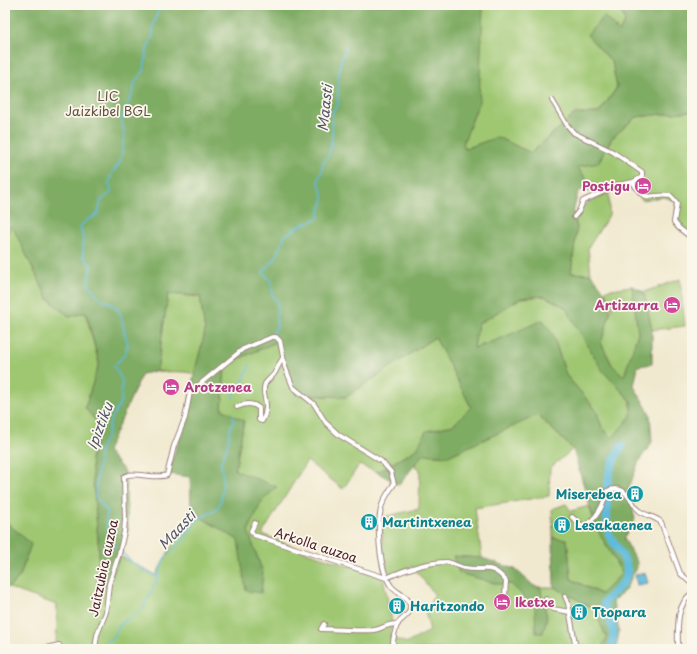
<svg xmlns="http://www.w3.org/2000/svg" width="697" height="654" font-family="'Playpen Sans',sans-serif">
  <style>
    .green { fill: #9fc772; stroke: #74734e; fill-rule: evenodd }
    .forest { fill: #7fac64; stroke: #646648; fill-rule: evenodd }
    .water { fill: #5ebbdc; stroke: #546d84 }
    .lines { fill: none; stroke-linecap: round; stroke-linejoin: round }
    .stream { stroke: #5ebbdc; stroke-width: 1.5 }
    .river { stroke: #5ebbdc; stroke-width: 8 }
    .minor-casing { stroke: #9e847d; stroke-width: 6 }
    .minor { stroke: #fff; stroke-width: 4 }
    .labels { text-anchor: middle; stroke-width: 3.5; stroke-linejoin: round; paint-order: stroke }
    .park-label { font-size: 13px; fill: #645140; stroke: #fbf7ec }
    .hotel-label { font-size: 13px; font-weight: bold; fill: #b23c85; stroke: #fbf7ec; text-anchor: end }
    .culture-label { font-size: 13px; font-weight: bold; fill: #0d838f; stroke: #fbf7ec; text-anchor: start }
    .street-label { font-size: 13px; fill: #4a1f2b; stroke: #fbf7ec }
    .water-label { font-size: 14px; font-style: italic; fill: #515669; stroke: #fbf7ec }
  </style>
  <rect width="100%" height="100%" fill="#fbf7ec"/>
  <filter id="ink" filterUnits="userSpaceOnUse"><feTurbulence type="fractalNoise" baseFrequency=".025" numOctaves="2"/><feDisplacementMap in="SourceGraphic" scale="8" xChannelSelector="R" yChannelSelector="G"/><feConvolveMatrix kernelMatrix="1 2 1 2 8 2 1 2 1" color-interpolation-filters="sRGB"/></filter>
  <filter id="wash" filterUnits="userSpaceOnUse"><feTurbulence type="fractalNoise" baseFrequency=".012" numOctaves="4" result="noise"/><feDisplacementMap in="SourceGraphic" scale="16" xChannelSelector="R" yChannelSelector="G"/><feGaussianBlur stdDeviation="0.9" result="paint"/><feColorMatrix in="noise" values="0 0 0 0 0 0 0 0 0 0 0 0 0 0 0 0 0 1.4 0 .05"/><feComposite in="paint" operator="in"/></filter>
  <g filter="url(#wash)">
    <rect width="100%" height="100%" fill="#f1e9cf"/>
    <g class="green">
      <polygon points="5,5 618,5 625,21 619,32 587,34 612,62 617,87 599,113 575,114 531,153 497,137 465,149 463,143 479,102"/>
      <polygon points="692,111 692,235 677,227 676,201 664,197 642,200 629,186 609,190 609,215 588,248 591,274 571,273 577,227 573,213 578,214 583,206 598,197 596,192 592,191 589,192 585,188 586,178 576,166 598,163 612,138 636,117"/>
      <path d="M12,225l36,74 22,18 15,-5 14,51 -14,45 16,19 -10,31 8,93 -2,34 21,-30 38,20 35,-64 49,30 23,32 -15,-42 14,-30 -27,-31 9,-49 -22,-12 3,-44 51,-23 20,53 50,2 89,-60 36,70 -18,18 -26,6 -10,18 -40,23 -18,-7 -16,24 -36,-28 -45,73 47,19 74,24 -1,-60 37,-8 1,-40 -6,-3 9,-12 25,2 89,-41 36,34 -23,19 -1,28 -74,12 7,50 -29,-2 6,17 39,11h13l36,33 -7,-30h14l47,25 -3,6 9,21 -7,10h-544l1,-44 -48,-17 11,-12 11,-32 -26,-23v-284zM412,566l23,29 -10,15 5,21 -23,12 -17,-6 2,-16 -9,-44z"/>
      <polygon points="680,279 685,326 652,330 644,292"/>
      <polygon points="632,286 638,333 624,377 612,365 601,343 612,307 605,290"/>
      <path d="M168,294l32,3 5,35 -11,42c-12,-4 -25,-1 -37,-3z"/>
      <polygon points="544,296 565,307 603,371 631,401 631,416 612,439 602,428 596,410 566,375 553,335 497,340 473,348 478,324 521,298"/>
      <polygon points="566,504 571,511 589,506 596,527 622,573 601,594 571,579 567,539 553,538 552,509"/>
    </g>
    <g class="forest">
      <path d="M5,5h478l-4,97 -16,42 2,5 32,-12 34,16 44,-39 24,-1 18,-25 -5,-26 -25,-27 17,-19 15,16 6,-11 -7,-16h74v106l-56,6 -24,21 -14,25 -21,4 9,11 -1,10 -7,4 -5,21 4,14 -6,46 20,1c26,31 21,33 10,69l11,22 12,11 14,-43 -6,-47 12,6 8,38v34l-14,2 -4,20 16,28 2,28 -13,19 -11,29 7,29 -11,19 14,26 -13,26 -12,12 6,29 -3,18h-16l7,-11 -9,-20 3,-6 -47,-25 -1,-49 14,1 4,40 30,15 21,-21 -26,-46 -23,-78 -35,-34 -90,41 -25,-2 -24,31 -22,-13 40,-23 9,-18 27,-6 18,-18 -36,-70 -89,60 -50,-2 -20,-53 -51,23 -3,44 22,12 -9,49 42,17 -15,14 -14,30 15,42 -2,20 -15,-2 -8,-51 -47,-29 -1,-34 -22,-3 8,-26 9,-21 9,-53 11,-42 -5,-36 -32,-2 -11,77 -15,3 -35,77 18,21 3,58 -18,54 -9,6 -4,-5 2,-34 -8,-93 10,-31 -16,-19 14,-45 -13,-51 -16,5 -22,-18 -36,-73 -7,11zM544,296l21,11 38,64 28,30v15l-19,22 -10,-10 -6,-18 -30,-35 -13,-40 -10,-15 -46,20 -23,8 4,-24 43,-26z"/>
      <polygon points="5,521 31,544 20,576 9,588 5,586"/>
      <polygon points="453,556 482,558 515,569 534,586 540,587 547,617 543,633 536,633 535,608 511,584 498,584 459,573"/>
    </g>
    <polygon class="water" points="645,573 648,583 637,585 635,575"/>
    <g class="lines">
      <g class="stream">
        <path d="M322,170c-2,-8 5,-11 7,-16 5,-14 2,-30 4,-44l5,-4c0,-18 -1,-42 8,-59"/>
        <polyline points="111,175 119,164 122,154 124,133 122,121 123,114 133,93 135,82 144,71 147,49 153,36 153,27 158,11 164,5"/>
        <path d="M111,176l-3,9 3,2v6l-10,7 -3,14 -11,6 -7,7 3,11v18l8,9 -3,17c3,5 6,11 11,15 7,6 15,6 20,14 5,11 4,22 9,33l-3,10 -11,12 8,14 -1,21 -11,21 -3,14 -7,14 -5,46 12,15v16l6,17 5,5"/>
        <path d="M272,335l5,-8 -1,-9 2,-16 -6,-8v-11l-9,-11 12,-13 10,-24c7,-2 10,-8 16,-10 7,-3 12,-3 18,-8 -1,-6 4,-11 4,-18 1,-8 -4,-12 -5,-19l4,-9"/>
        <polyline points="233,398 233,393 239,390 250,365"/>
        <path d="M121,551c9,12 23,20 37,26"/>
        <path d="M104,649l4,-9 6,-3c3,-13 16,-21 28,-26l14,-29 8,-23 20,-20 13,-19 20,-11 4,-8 2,-18 -2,-22 6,-14 4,-22 3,-3 -1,-7"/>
      </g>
      <path class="river" d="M612,649c1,-8 3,-16 0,-24 -4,-8 -7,-13 -8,-22 7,-10 22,-18 23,-31 1,-13 -13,-27 -18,-38 -4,-11 -2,-57 2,-67 2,-7 7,-15 11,-21"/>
    </g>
  </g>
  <g filter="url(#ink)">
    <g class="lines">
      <g class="minor-casing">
        <g id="minor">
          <polyline points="552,100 567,125 574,133 613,152 642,172 642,177 633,182"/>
          <path d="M574,217l5,-6 4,-10 35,-16 15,-3c12,23 19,11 38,14l6,7 -3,19 5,6 13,10"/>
          <path d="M237,407c8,-4 15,-5 22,1v12l3,1c10,-18 -2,-26 3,-37 2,-4 6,-6 9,-10 3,-4 5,-11 9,-16"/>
          <path d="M572,517l9,8h5c12,-8 18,-21 21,-34 21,-9 22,13 34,21 7,4 14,5 20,10l19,51 12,11"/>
          <path d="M255,523l-4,8 3,4 132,43c18,-8 40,-16 61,-16 6,1 12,5 18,6 20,4 26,-6 41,13l-1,14"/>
          <polyline points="565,596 568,603 576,649"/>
          <polyline points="546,599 546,603 553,609 570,612"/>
          <path d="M324,624l-3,5c18,0 36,2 53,1 9,-1 13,-7 24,-6"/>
          <polyline points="41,649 59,645 61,649"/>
          <path d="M95,649l2,-14 9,-23 3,-28 10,-30 5,-22 1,-12 -1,-43c6,-7 32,3 43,-2l7,-29 11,-28 5,-26 53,-43 29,-12h4l4,4 5,26 8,20 21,17 12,19 13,12 42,26 10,11 3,12c-5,7 -9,13 -12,21 -6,20 -3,64 9,81 5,7 18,10 19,19 2,10 -9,13 -13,20 -3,7 -4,16 -5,24"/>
          <path d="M678,649c0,-20 -3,-43 14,-56"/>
        </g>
      </g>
      <use href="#minor" class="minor"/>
    </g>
  </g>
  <defs>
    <g id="hotel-disc" transform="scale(0.9)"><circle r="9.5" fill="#d1479c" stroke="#fbf7ec"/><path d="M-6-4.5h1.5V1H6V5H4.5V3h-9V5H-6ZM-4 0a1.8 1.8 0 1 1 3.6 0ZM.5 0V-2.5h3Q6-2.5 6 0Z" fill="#fff"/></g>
    <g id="building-disc" transform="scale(0.9)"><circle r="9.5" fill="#0f9aa8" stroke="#fbf7ec"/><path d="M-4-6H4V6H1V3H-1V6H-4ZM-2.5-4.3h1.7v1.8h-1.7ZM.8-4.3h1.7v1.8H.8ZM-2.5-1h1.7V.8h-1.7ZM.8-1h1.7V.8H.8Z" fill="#fff"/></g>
  </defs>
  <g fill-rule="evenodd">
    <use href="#hotel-disc" x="643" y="186"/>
    <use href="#hotel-disc" x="672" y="305"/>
    <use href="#hotel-disc" x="171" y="387"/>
    <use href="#building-disc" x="635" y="494"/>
    <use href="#building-disc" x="369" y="522"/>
    <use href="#building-disc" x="562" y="525"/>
    <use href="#hotel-disc" x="502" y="602"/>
    <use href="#building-disc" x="397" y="606"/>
    <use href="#building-disc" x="579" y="612"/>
  </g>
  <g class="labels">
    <g class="park-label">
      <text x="108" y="101">LIC<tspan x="108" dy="15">Jaizkibel BGL</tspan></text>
    </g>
    <g class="hotel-label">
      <text x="630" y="191">Postigu</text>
      <text x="659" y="310">Artizarra</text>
      <text x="184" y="392" text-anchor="start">Arotzenea</text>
      <text x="515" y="607" text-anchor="start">Iketxe</text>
    </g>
    <g class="culture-label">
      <text x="622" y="499" text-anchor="end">Miserebea</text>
      <text x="382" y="527">Martintxenea</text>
      <text x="575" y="530">Lesakaenea</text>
      <text x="410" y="611">Haritzondo</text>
      <text x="592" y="617">Ttopara</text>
    </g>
    <g class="street-label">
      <text transform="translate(316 545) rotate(18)" y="5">Arkolla auzoa</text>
      <text transform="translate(103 568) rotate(-78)" y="5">Jaitzubia auzoa</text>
    </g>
    <g class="water-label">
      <text transform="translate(325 108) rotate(-84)" y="5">Maasti</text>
      <text transform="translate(100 426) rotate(-69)" y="5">Ipiztiku</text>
      <text transform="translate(177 530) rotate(-47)" y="5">Maasti</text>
    </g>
  </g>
  <rect width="697" height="654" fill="none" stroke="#fbf7ec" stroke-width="20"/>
</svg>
